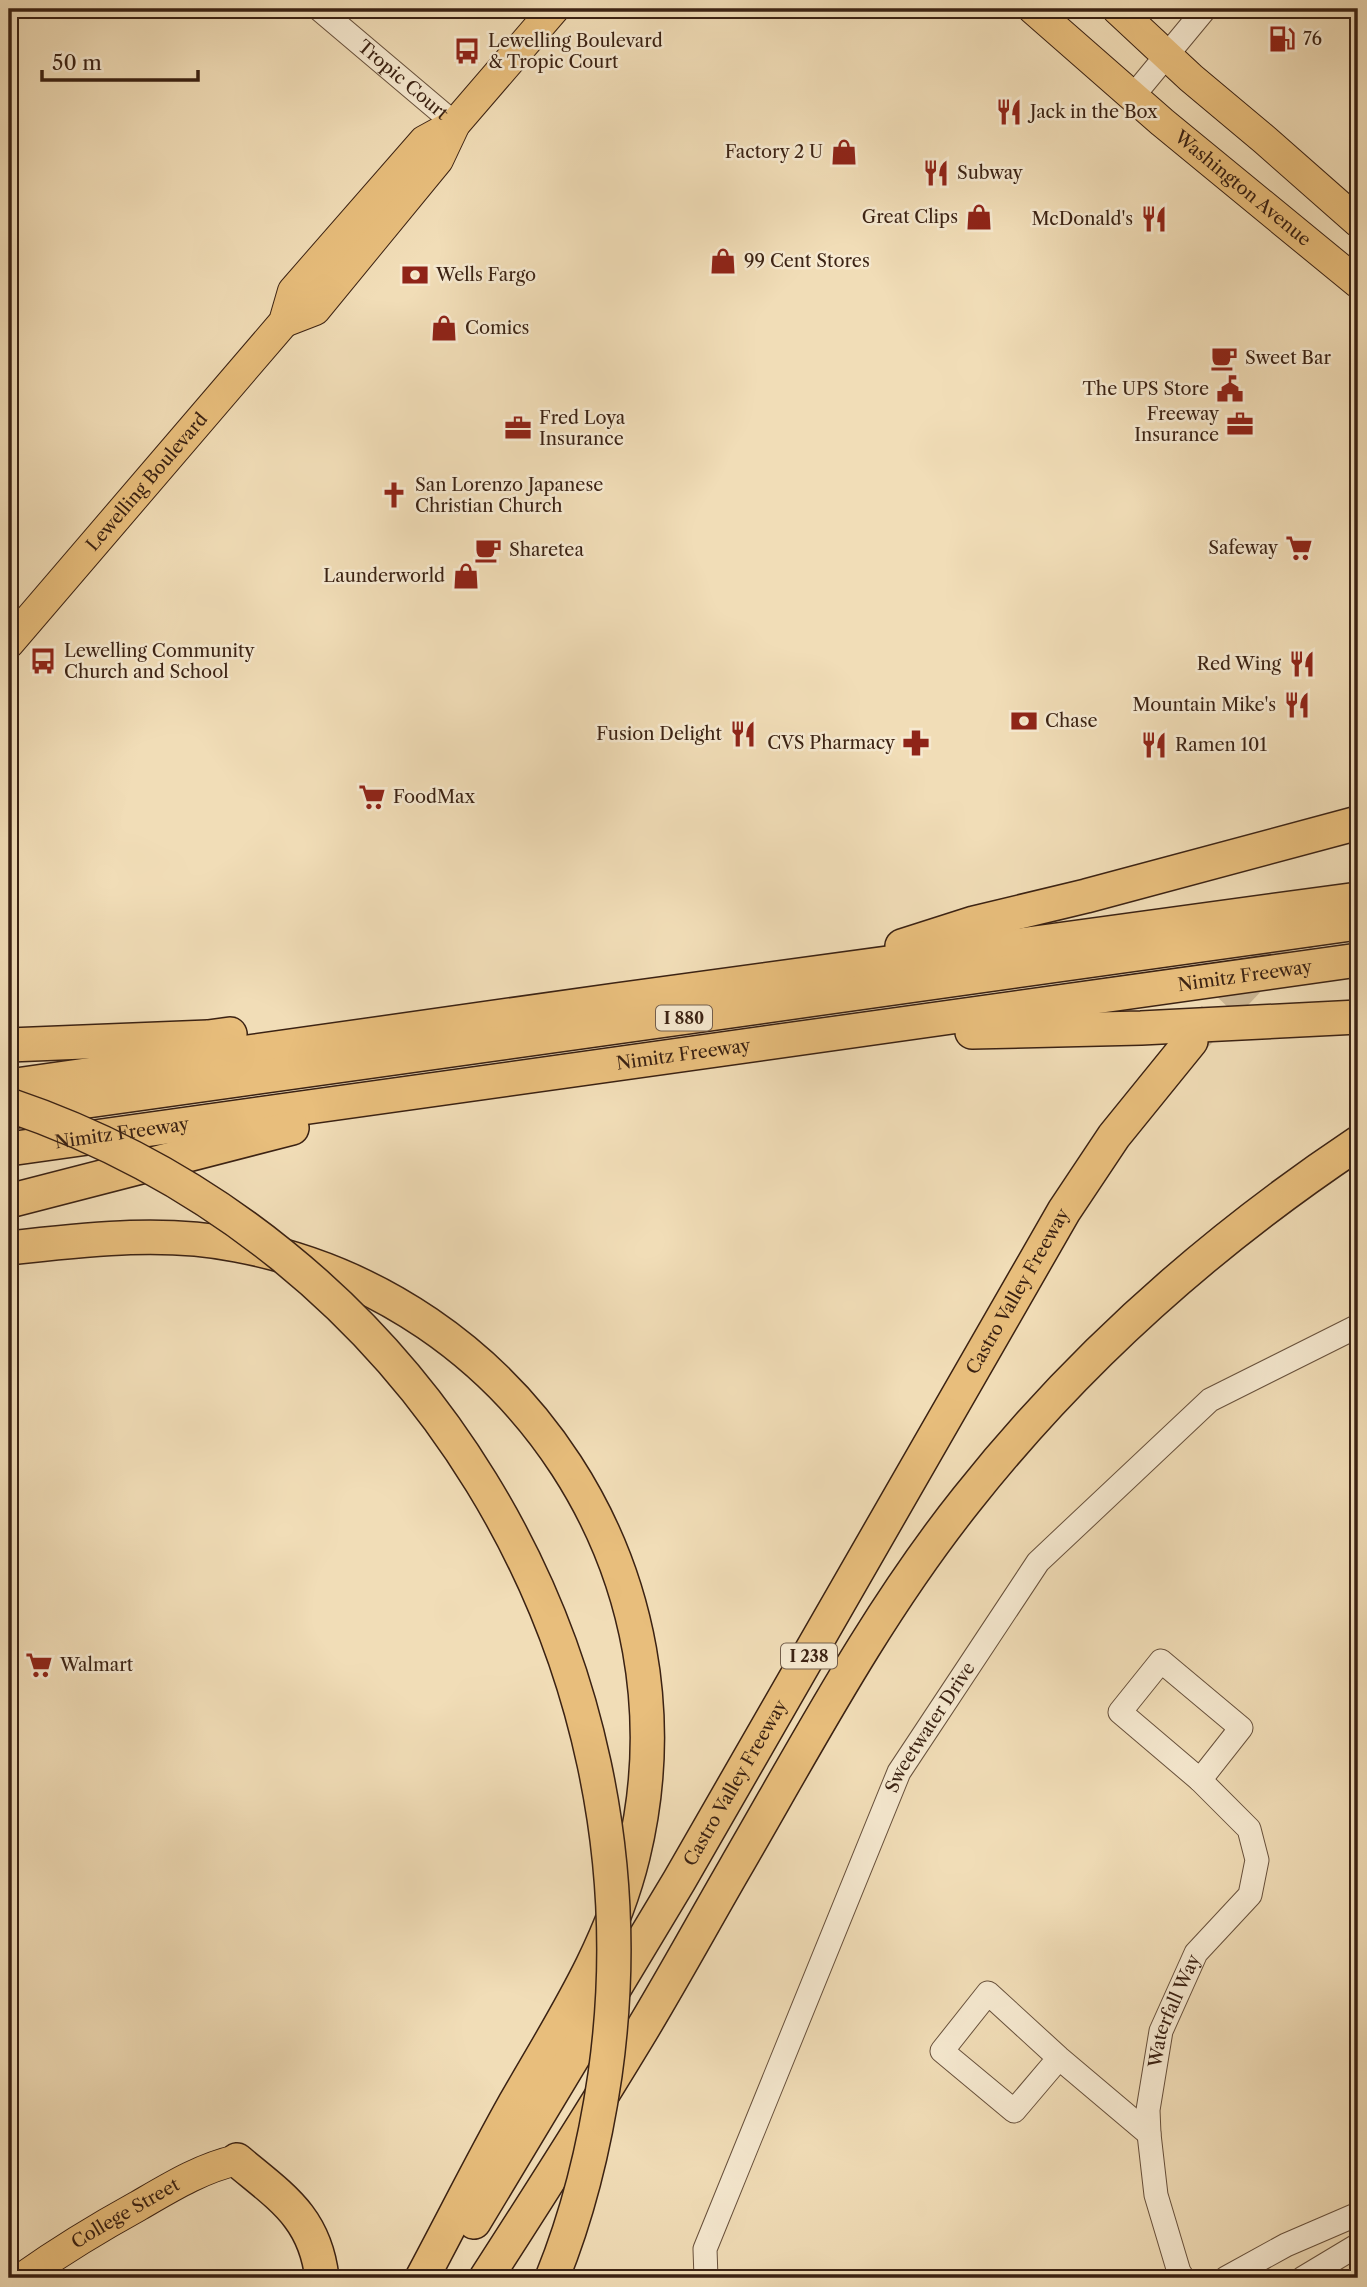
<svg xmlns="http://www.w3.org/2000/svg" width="1367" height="2287" font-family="'Libre Caslon Text',serif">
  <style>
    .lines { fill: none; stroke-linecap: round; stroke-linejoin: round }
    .highway-tunnel { stroke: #cdb896; stroke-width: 33; stroke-dasharray: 33 17; stroke-linecap: butt }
    .minor-casing { stroke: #68513c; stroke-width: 25 }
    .major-casing { stroke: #3b2213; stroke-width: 32 }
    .highway-casing { stroke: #3b2213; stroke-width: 36 }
    .minor { stroke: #f6e9d0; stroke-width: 23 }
    .major { stroke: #e8be7c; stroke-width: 30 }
    .highway { stroke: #e8be7c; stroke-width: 33 }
    .highway-bridge-casing { stroke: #3b2213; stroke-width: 36; stroke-linecap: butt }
    .highway-bridge { stroke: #e8be7c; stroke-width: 33 }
    .labels { text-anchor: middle; stroke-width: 5; stroke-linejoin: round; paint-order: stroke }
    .shield { fill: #f6e9d0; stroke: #735e4c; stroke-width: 2 }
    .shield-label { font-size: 16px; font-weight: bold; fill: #3b2213 }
    .poi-label { font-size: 18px; fill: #3b2213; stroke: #f6e9d0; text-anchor: start }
    .street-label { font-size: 18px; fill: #3b2213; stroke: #f6e9d0 }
  </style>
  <rect width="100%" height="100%" fill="#f1ddb7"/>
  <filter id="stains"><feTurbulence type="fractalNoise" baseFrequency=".00286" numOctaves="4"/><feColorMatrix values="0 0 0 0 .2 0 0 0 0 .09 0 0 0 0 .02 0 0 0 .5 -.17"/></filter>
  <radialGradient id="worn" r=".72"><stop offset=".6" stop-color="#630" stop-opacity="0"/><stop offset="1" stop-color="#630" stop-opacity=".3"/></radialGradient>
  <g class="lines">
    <polyline class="highway-tunnel" points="1191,1041 1252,977 1317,922"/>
    <g class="minor-casing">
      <g id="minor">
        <path id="s1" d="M319,9l136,115"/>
        <polyline points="1133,96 1205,9"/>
        <polygon points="1161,1661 1241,1728 1200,1780 1120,1712"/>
        <polyline points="1059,2058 1014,2111 942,2051 988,1993 1059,2058 1149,2134"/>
        <path id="s2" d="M706,2278l-1,-29 194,-477 139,-210 172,-162 148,-74"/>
        <path id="s3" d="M1183,2278l-4,-6 -23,-77 -7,-61 -1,-24 13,-79 35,-78 54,-58 7,-35 -8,-31 -49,-49"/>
        <polyline points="1226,2278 1286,2245 1358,2214"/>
        <polyline points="1303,2278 1358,2245"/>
      </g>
    </g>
    <g class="major-casing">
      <g id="major">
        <path id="s4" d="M1033,9l129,113 196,161"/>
        <polyline points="1117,9 1191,78 1265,140 1358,222"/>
        <polyline points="284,322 315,310 438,160 455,124 554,9"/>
        <path id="s5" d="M9,643l275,-321 9,-31 131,-150 31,-17"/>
        <path id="s6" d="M22,2278c37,-26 76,-50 116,-72 31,-18 63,-38 99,-46"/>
      </g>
    </g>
    <g class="highway-casing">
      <g id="highway">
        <polyline points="902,946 974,923 1086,896 1358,823"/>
        <polyline points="972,1032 1141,1028 1358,1017"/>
        <polyline points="9,1045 208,1037 230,1034"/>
        <polyline points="9,1086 616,1000 1358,899"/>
        <polyline points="9,1112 1358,923"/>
        <path id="s7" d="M9,1149l1349,-189"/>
        <polyline points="9,1201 292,1128"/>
        <path d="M9,1248c75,-8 152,-18 228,-3 282,53 464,331 396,611 -22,91 -72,167 -118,247 -32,57 -62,117 -93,175"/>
        <path d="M237,2160c44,37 78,57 85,118"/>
        <path id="s8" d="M474,2222l205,-341 385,-670 50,-75 77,-95"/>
        <path d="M486,2278c51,-79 102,-159 151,-240 34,-56 65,-113 98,-170 73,-126 141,-255 232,-369 110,-139 244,-258 391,-356"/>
      </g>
    </g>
    <use href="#minor" class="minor"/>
    <use href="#major" class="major"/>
    <use href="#highway" class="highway"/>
    <g class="highway-bridge-casing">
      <path id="highway-bridge" d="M9,1105c405,137 656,546 596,970 -10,69 -27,139 -53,203"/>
    </g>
    <use href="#highway-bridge" class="highway-bridge"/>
  </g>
  <defs>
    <g id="fuel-bare" transform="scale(2.1)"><path d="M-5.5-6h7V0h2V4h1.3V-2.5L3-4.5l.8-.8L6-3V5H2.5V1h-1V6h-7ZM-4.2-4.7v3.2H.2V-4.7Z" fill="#8f2418" stroke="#f6e9d0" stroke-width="2.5" paint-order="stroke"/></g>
    <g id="bus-bare" transform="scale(2.1)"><path d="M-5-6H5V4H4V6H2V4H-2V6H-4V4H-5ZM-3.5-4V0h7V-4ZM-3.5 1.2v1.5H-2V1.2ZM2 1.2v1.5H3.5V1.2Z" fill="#8f2418" stroke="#f6e9d0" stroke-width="2.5" paint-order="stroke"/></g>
    <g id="restaurant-bare" transform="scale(2.1)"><path d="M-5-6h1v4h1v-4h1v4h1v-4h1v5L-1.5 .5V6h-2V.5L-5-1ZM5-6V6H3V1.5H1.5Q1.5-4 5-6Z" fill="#8f2418" stroke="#f6e9d0" stroke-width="2.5" paint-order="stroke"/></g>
    <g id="shop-bare" transform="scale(2.1)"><path d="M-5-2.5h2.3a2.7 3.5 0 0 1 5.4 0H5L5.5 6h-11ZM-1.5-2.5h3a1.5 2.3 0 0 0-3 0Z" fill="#8f2418" stroke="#f6e9d0" stroke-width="2.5" paint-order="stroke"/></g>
    <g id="bank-bare" transform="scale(2.1)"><path d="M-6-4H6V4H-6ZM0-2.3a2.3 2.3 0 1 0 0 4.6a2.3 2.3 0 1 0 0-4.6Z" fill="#8f2418" stroke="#f6e9d0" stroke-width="2.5" paint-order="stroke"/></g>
    <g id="cafe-bare" transform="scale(2.1)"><path d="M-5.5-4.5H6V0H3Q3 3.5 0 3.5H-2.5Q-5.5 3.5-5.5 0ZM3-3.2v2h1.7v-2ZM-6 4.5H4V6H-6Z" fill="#8f2418" stroke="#f6e9d0" stroke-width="2.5" paint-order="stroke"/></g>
    <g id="civic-bare" transform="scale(2.1)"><path d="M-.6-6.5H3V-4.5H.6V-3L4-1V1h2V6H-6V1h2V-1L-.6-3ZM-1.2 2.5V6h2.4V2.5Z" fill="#8f2418" stroke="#f6e9d0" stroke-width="2.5" paint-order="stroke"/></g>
    <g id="office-bare" transform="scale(2.1)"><path d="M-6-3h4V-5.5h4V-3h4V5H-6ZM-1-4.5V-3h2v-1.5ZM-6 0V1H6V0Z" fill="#8f2418" stroke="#f6e9d0" stroke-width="2.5" paint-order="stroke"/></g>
    <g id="church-bare" transform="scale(2.1)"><path d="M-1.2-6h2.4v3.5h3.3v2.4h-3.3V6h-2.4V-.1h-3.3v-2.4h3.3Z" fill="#8f2418" stroke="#f6e9d0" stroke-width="2.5" paint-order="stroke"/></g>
    <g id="supermarket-bare" transform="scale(2.1)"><path d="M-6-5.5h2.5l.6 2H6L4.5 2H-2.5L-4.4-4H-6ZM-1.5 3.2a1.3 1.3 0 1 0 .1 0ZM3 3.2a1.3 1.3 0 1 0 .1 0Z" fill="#8f2418" stroke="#f6e9d0" stroke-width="2.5" paint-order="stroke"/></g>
    <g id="pharmacy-bare" transform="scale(2.1)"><path d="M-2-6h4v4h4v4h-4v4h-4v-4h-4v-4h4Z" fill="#8f2418" stroke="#f6e9d0" stroke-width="2.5" paint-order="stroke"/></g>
  </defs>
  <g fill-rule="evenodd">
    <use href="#fuel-bare" x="1282" y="39"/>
    <use href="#bus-bare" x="467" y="51"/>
    <use href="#restaurant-bare" x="1009" y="112"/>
    <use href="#shop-bare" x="844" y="152"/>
    <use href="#restaurant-bare" x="936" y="173"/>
    <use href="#shop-bare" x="979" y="217"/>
    <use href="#restaurant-bare" x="1154" y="219"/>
    <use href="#shop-bare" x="723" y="261"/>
    <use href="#bank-bare" x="415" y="275"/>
    <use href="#shop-bare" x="444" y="328"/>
    <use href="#cafe-bare" x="1224" y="358"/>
    <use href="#civic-bare" x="1230" y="389"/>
    <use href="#office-bare" x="1240" y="424"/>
    <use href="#office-bare" x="518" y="428"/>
    <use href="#church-bare" x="394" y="495"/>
    <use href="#supermarket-bare" x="1299" y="548"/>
    <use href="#cafe-bare" x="488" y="550"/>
    <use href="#shop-bare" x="466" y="576"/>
    <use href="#bus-bare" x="43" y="661"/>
    <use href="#restaurant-bare" x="1302" y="664"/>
    <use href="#restaurant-bare" x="1297" y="705"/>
    <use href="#bank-bare" x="1024" y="721"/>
    <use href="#restaurant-bare" x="743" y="734"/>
    <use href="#pharmacy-bare" x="916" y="743"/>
    <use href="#restaurant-bare" x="1154" y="745"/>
    <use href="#supermarket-bare" x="372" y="797"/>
    <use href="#supermarket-bare" x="39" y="1665"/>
  </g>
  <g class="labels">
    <g class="shield">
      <rect x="656" y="1005.5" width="56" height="25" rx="5"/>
      <rect x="781" y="1643.5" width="56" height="25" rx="5"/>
    </g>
    <g class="shield-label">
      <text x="684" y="1024">I 880</text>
      <text x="809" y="1662">I 238</text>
    </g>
    <g class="poi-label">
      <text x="1303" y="45">76</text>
      <text x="488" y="47">Lewelling Boulevard<tspan x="488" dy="21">&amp; Tropic Court</tspan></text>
      <text x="1030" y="118">Jack in the Box</text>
      <text x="823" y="158" text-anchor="end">Factory 2 U</text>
      <text x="957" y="179">Subway</text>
      <text x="958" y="223" text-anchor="end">Great Clips</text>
      <text x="1133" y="225" text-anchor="end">McDonald's</text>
      <text x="744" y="267">99 Cent Stores</text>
      <text x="436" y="281">Wells Fargo</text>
      <text x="465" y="334">Comics</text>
      <text x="1245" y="364">Sweet Bar</text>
      <text x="1209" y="395" text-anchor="end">The UPS Store</text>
      <text x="1219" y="420" text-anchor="end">Freeway<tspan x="1219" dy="21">Insurance</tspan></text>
      <text x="539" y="424">Fred Loya<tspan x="539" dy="21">Insurance</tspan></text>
      <text x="415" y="491">San Lorenzo Japanese<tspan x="415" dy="21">Christian Church</tspan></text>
      <text x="1278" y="554" text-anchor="end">Safeway</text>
      <text x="509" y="556">Sharetea</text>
      <text x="445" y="582" text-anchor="end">Launderworld</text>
      <text x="64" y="657">Lewelling Community<tspan x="64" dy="21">Church and School</tspan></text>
      <text x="1281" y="670" text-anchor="end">Red Wing</text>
      <text x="1276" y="711" text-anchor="end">Mountain Mike's</text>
      <text x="1045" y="727">Chase</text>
      <text x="722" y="740" text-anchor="end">Fusion Delight</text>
      <text x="895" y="749" text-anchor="end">CVS Pharmacy</text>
      <text x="1175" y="751">Ramen 101</text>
      <text x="393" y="803">FoodMax</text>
      <text x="60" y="1671">Walmart</text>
    </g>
    <g class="street-label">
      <text dy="6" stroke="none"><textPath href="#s1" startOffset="110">Tropic Court</textPath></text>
      <text dy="6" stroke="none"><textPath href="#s4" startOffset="276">Washington Avenue</textPath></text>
      <text dy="6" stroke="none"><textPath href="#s5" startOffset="212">Lewelling Boulevard</textPath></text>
      <text dy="6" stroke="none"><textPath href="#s7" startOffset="1248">Nimitz Freeway</textPath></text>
      <text dy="6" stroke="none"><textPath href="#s7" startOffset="681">Nimitz Freeway</textPath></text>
      <text dy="6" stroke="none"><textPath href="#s7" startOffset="114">Nimitz Freeway</textPath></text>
      <text dy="6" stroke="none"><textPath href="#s8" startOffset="1078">Castro Valley Freeway</textPath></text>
      <text dy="6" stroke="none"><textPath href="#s2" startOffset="598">Sweetwater Drive</textPath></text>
      <text dy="6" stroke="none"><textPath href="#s8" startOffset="511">Castro Valley Freeway</textPath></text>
      <text dy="6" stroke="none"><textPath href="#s3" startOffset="276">Waterfall Way</textPath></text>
      <text dy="6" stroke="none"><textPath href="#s6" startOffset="122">College Street</textPath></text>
    </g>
  </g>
  <rect width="1367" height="2287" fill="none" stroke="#f1ddb7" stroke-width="35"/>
  <rect x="10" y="10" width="1346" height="2266" fill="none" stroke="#3b2213" stroke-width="3.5"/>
  <rect x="18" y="18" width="1332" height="2252" fill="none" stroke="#3b2213" stroke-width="2"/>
  <path d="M42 70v10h156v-10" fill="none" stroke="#3b2213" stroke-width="3.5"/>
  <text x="52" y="70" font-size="21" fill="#3b2213" stroke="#f6e9d0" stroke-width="5" paint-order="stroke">50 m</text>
  <rect width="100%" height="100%" filter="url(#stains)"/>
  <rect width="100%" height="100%" fill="url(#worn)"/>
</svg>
